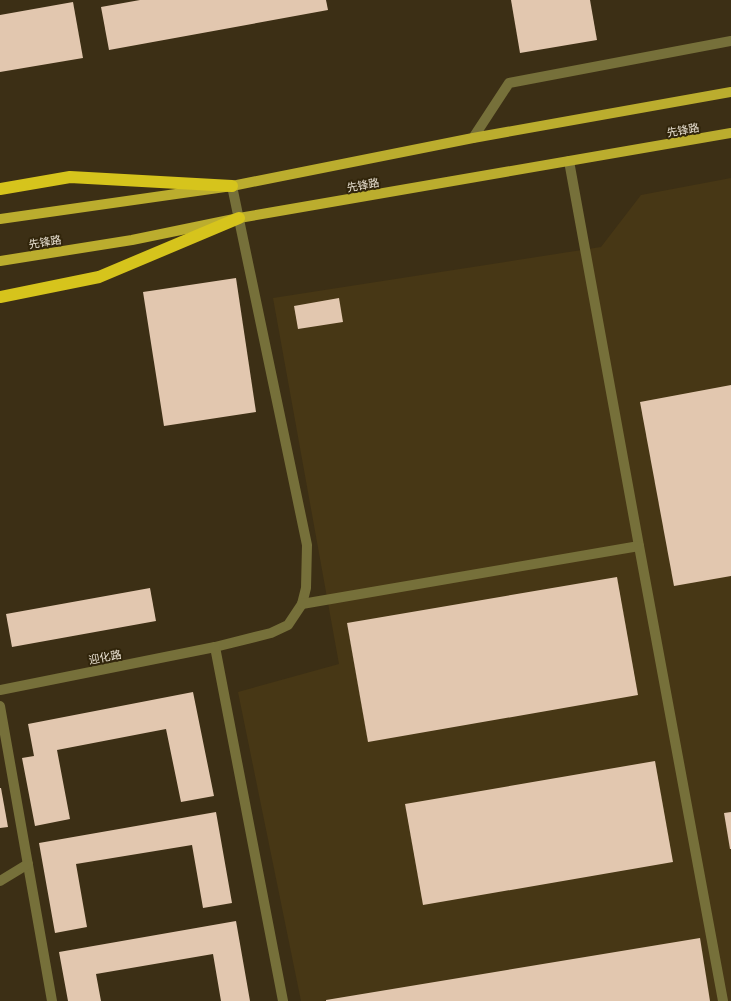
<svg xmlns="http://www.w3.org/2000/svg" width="731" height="1001" font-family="Helvetica,'Noto Sans SC',sans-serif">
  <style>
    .built { fill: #473715 }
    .building { fill: #e2c7af }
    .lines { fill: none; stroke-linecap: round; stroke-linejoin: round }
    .minor { stroke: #76703a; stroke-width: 10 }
    .major { stroke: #bbad2e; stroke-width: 10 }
    .highway { stroke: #d6c41c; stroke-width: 12 }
    .labels { text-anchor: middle; stroke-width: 4; stroke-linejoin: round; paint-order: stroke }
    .street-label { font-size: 11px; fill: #ece4d5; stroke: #31250b }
  </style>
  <rect width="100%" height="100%" fill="#3c2f15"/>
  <polygon class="built" points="731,178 731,1001 301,1001 238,692 339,664 273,298 601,247 641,195"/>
  <g class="building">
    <polygon points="140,0 326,0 328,10 109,50 101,7"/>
    <polygon points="511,0 590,0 597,40 520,53"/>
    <polygon points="73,2 83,58 0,72 0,15"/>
    <polygon points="236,278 256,412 164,426 143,292"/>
    <polygon points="339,298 343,322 298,329 294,306"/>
    <polygon points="731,385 731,576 674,586 640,402"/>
    <polygon points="617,577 638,695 368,742 347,623"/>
    <polygon points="150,588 156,621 12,647 6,614"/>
    <polygon points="193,692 214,796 181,802 166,729 57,750 70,819 35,826 22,758 34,756 28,724"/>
    <polygon points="655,761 673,862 423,905 405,804"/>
    <polygon points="0,788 1,788 8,827 0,828"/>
    <polygon points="216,812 232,903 203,908 192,845 76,864 87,927 55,933 39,843"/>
    <polygon points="731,812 731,849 730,849 724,813"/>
    <polygon points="236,921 250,1001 221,1001 213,954 96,974 101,1001 68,1001 59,952"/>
    <polygon points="700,938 710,1001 326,1001 326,1000"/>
  </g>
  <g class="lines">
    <g class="minor">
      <polyline points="473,138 509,83 731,41"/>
      <polyline points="569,161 639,546 723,1001"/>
      <polyline points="232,186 307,545 306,588 302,604 288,625 271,633 215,647 283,1001"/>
      <polyline points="302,604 639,546"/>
      <polyline points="0,690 215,647"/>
      <polyline points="0,706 52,1001"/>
      <polyline points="0,881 28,864"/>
    </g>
    <g class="major">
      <polyline points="0,219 232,186 473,138 731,92"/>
      <polyline points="0,261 132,240 239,218 731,133"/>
    </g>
    <g class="highway">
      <polyline points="0,189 70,177 232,186"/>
      <polyline points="0,297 99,277 239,218"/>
    </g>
  </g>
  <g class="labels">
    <g class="street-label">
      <text transform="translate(683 130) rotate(-10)" y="4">先锋路</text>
      <text transform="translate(363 185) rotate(-10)" y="4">先锋路</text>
      <text transform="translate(45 242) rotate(-9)" y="4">先锋路</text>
      <text transform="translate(105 657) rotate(-11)" y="4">迎化路</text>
    </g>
  </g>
</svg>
